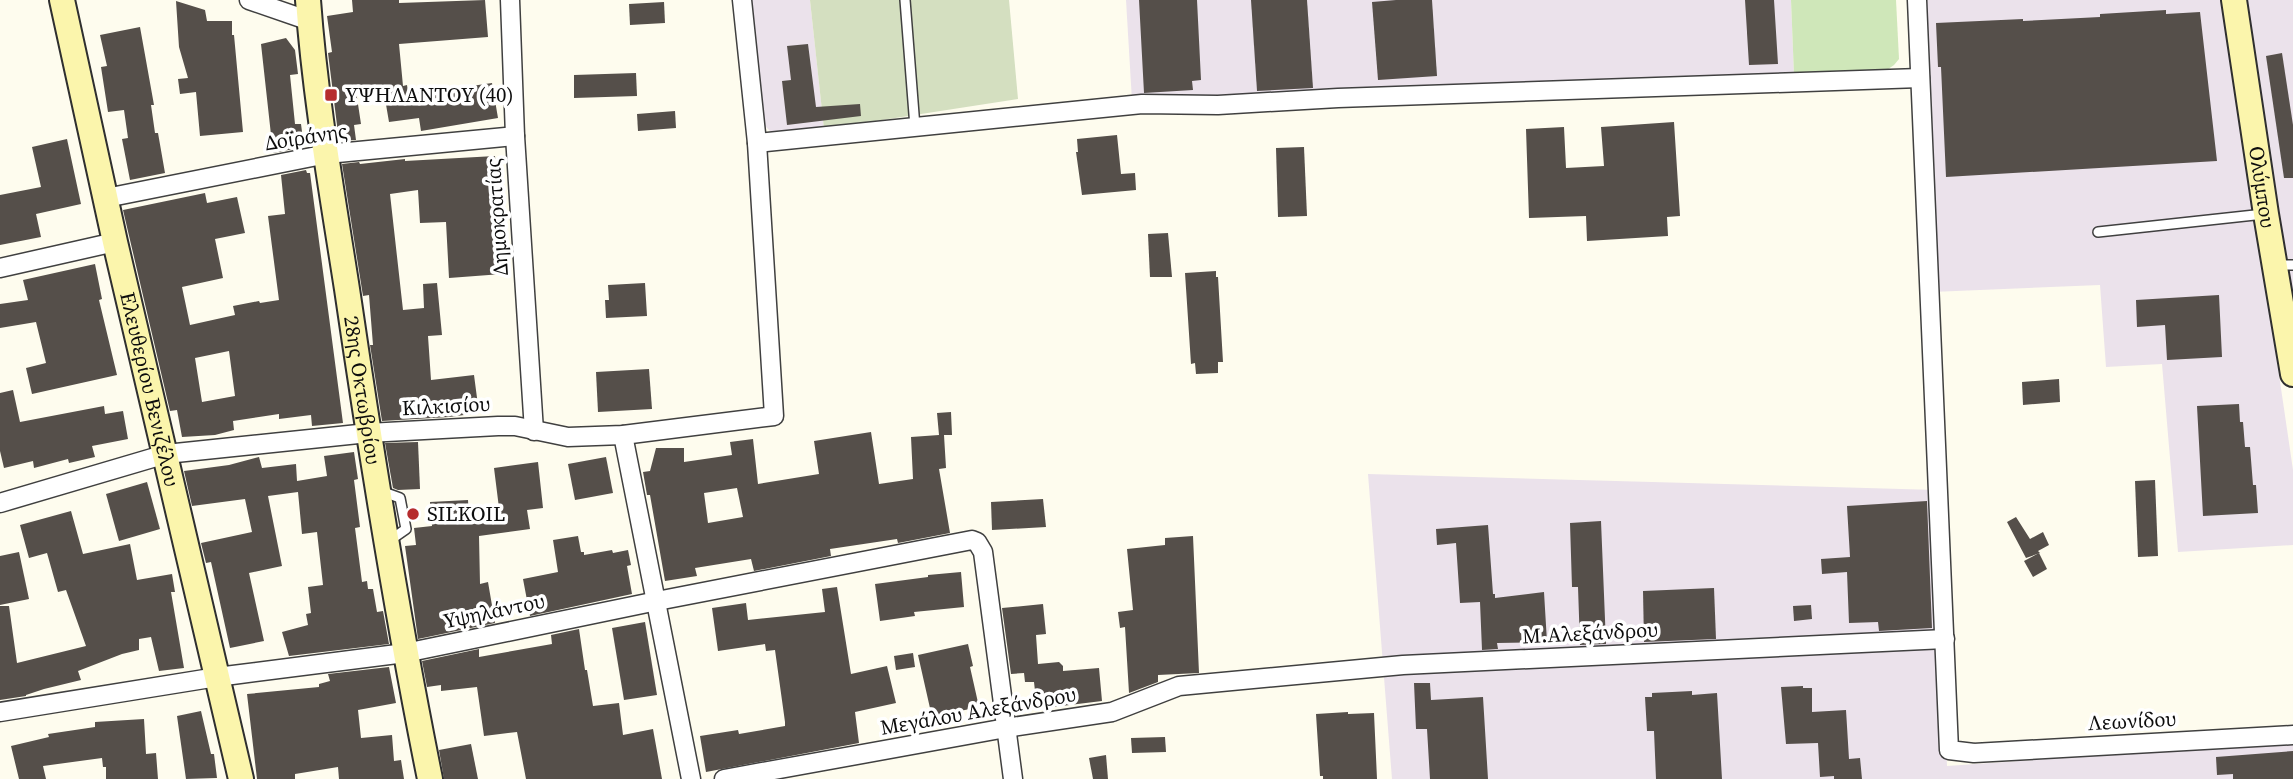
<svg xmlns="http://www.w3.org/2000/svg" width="2293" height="779" font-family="'Source Serif 4',serif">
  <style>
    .industrial { fill: #ebe2eb }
    .green { fill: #cfe7b9 }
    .cemetery { fill: #d4dfc0 }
    .building { fill: #554f4a; fill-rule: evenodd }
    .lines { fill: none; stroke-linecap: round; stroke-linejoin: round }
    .lane-casing { stroke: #404040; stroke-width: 12 }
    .street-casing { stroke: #404040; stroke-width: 21 }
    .secondary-casing { stroke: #2f2f2f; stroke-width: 28 }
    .lane { stroke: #fff; stroke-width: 9 }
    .street { stroke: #fff; stroke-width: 18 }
    .secondary { stroke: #fbf5ac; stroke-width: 24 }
    .poi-dot { fill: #b62c2e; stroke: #fff; stroke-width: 2.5 }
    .labels { text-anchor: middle; stroke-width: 7; stroke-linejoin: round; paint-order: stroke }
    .poi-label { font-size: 21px; fill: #0d0d0d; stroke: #fff; text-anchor: start }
    .street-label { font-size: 21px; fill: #0d0d0d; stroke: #fff }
  </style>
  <rect width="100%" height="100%" fill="#fefcee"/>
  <g class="industrial">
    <polygon points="750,0 810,0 824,129 772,133 759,120"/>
    <polygon points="1126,0 1791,0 1794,75 1132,101"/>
    <polygon points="1920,0 2224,0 2293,470 2293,545 2178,552 2162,364 2106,367 2100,285 1932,292"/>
    <polygon points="2241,0 2293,0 2293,319"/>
    <polygon points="1368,474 1937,490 1947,766 2293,742 2293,779 1392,779"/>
  </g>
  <polygon class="green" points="1791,0 1896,0 1899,59 1894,65 1884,72 1794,75"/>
  <polygon class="cemetery" points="810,0 1009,0 1018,99 824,129"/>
  <g class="building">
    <polygon points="352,0 399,0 399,3 485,0 488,37 399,44 403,86 407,85 408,93 430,90 430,92 492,83 498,118 421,131 419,118 389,122 383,87 356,91 361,124 354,125 356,140 339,141 328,53 332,52 327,16 353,12"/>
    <polygon points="1139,0 1197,0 1201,80 1192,81 1193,90 1144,93"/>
    <polygon points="1251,0 1307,0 1313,88 1257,91"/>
    <polygon points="1396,0 1432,0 1437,76 1378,80 1372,2"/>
    <polygon points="1745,0 1774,0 1778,64 1749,65"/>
    <polygon points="176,1 205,10 207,21 232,21 232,35 234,35 243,132 200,136 196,92 180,94 178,79 188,78 179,47"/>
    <polygon points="664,2 665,23 630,25 629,4"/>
    <polygon points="2166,10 2166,14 2200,12 2217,161 1946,177 1941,67 1938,67 1936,23 2023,19 2023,21 2100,17 2100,14"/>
    <polygon points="140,27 154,105 151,105 155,133 158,133 165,173 130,180 122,139 128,138 124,110 108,112 101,67 107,66 100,35"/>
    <polygon points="286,38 295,50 298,74 290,75 295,124 301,124 304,147 273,153 261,44"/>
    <polygon points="808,44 816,107 860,104 861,116 787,125 782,81 791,80 787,46"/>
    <polygon points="2282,53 2293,125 2293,178 2284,178 2266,56"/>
    <polygon points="636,73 637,96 574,98 574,75"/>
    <polygon points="675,111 676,128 638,131 637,114"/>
    <polygon points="1674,122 1680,216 1667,217 1668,236 1587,241 1586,216 1529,218 1526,129 1564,127 1566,168 1604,166 1601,127"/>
    <polygon points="1117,135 1121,174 1135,173 1136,190 1082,195 1076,152 1078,152 1077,139"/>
    <polygon points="67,139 81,204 36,214 41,237 0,245 0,195 41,187 32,147"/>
    <polygon points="1304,147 1307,216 1278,217 1276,148"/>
    <polygon points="495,156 499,210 504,210 505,226 500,226 502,274 449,278 446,222 420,223 418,190 390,194 403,310 424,308 423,284 437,283 442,335 428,336 431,380 474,375 479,413 449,417 382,421 370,345 373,345 369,295 363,296 342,164 359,162 360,164 405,159 405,161"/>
    <path d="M306,170l1,3h3l33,250 -31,3 -1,-11 -32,4v-5l-46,7 1,9 -19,5 -33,2 -5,-27 -7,1 -47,-201 82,-17 2,10 30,-6 8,36 -30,6 8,39 -41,9 8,38 45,-10 -2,-9 26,-5 1,2 19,-3 -11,-84 17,-2 -4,-39zM229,351l6,45 -33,6 -7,-44z"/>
    <polygon points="1168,233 1172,277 1150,277 1148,234"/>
    <polygon points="95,264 102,299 99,300 117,375 32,394 26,368 46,363 36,322 0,328 0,304 28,300 23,280"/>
    <polygon points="1216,271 1216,277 1218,277 1223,362 1218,362 1218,373 1196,374 1195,363 1191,364 1185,273"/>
    <polygon points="645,283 647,316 606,318 605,300 609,300 608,285"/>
    <polygon points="2219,295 2222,357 2167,360 2165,325 2137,327 2136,300"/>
    <polygon points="649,369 652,409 598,412 596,372"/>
    <polygon points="2059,379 2060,402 2023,405 2022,382"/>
    <polygon points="13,390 20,422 104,406 105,414 123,411 128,439 92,446 95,457 69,463 68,459 34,468 33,461 4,468 0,451 0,393"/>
    <polygon points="2239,404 2240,422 2243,422 2245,447 2250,447 2253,485 2256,485 2258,513 2203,516 2197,406"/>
    <path d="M951,412l1,23h-8l2,33 -7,1 11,64 -52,10 -1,-4 -67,10 1,7 -77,15 -3,-12 -56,9 2,8 -32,5 -15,-86h-3l-4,-23 7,-1 6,-23h28v14l48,-7 -2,-13 23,-3 5,45 61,-10 -5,-33 57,-9 8,52 34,-5 -2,-42 28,-2 -2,-22zM737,488l6,29 -35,6 -4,-30z"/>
    <polygon points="418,442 420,489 398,490 393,488 385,443"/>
    <polygon points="354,452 358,479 354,480 360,527 355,528 362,582 367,581 368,589 373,589 377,612 383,611 389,644 289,656 282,632 308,625 306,614 311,613 308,587 323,585 317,532 302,534 298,492 268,496 282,566 249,573 264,641 230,648 211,562 206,563 201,543 252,532 245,499 192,506 184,471 229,465 259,457 262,468 296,464 297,481 327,476 324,456"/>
    <polygon points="606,457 613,493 575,500 568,464"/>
    <polygon points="538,462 543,508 527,510 530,529 479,536 480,584 488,582 495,623 418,639 405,546 416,545 414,528 432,526 430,502 468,500 469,520 500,516 494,468"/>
    <polygon points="2155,480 2158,556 2138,557 2135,481"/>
    <polygon points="147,482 160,529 119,541 106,494"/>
    <polygon points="1043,499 1046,527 992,530 991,502"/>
    <polygon points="1927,501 1932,628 1879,631 1878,622 1849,623 1847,572 1822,574 1821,559 1850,557 1847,506"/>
    <polygon points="71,511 83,554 130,544 137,580 172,574 175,592 171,592 184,668 159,671 151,637 139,639 139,650 122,654 78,671 81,680 44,689 26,695 26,696 0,700 0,606 9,606 17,663 86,646 66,590 58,592 47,553 29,558 20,525"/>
    <polygon points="2016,517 2030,539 2043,532 2049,545 2038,551 2040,553 2026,558 2007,522"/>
    <polygon points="1601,521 1606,644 1580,645 1578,587 1572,587 1570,523"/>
    <polygon points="1488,525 1493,594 1495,594 1495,598 1544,592 1547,642 1497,643 1498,649 1482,650 1480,602 1460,603 1456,543 1437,545 1436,529"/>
    <polygon points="578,536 581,552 584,552 584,555 612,550 613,553 628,550 631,565 627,566 632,594 530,616 523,579 558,572 553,540"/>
    <polygon points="1193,536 1199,673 1158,675 1158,682 1129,693 1125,627 1120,628 1118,612 1133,610 1127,549 1165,545 1165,538"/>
    <polygon points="19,552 29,599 0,605 0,556"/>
    <polygon points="2039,553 2047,569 2033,577 2024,561"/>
    <polygon points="961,572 964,607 914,612 915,616 880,621 875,584 928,577 928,575"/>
    <polygon points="837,587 851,674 887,666 896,703 855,712 859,743 706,772 700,736 738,730 739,734 785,726 785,722 775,650 766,651 765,644 718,651 712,608 746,603 748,620 825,612 822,589"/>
    <polygon points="1714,588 1716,639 1644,642 1643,591"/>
    <polygon points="1043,604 1046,634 1036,635 1038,664 1059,662 1063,666 1063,671 1099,668 1102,701 1037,709 1034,682 1025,682 1024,673 1011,674 1002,608"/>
    <polygon points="1811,605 1812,619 1794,621 1793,606"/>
    <polygon points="645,622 657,695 624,700 612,628"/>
    <polygon points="579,629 585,670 587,670 593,706 619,703 623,735 653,729 662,779 526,779 517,732 484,736 477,687 441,691 441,685 427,687 422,661 479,649 479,657 552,644 551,635"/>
    <polygon points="968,644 973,666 970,667 979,707 932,717 918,655"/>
    <polygon points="913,653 915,667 896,670 894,656"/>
    <polygon points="389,667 396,703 358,710 361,738 392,735 394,761 401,760 404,779 339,779 338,767 295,774 295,779 257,779 247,694 319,687 319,684 330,681 328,674"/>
    <polygon points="1414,683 1430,683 1431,700 1483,697 1488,779 1430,779 1427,729 1416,729"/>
    <polygon points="1803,686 1803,688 1812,688 1812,712 1846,710 1849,759 1860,758 1862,779 1834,779 1834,776 1820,777 1818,743 1786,744 1781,687"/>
    <polygon points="1692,691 1692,695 1717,693 1722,779 1656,779 1654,731 1647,731 1645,697 1652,697 1652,693"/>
    <polygon points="201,711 211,754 214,754 217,778 186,779 177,716"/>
    <polygon points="1348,712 1348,714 1374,713 1377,779 1323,779 1323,776 1320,776 1316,714"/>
    <polygon points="144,719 146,754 156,753 158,779 106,779 106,767 103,767 102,758 43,766 46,779 19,779 11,746 49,737 48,734 95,727 95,722"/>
    <polygon points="1165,737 1166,752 1132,753 1131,738"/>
    <polygon points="471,744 478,779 444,779 439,750"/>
    <polygon points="2293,751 2293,779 2233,779 2233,774 2217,775 2216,757"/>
    <polygon points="1106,755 1108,779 1093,779 1089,758"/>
  </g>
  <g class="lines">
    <g class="lane-casing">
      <g id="lane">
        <polyline points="905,0 915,127"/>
        <polyline points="2098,232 2264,214"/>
        <polyline points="2276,265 2293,265"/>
        <polyline points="389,494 400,498 406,529 396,536"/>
      </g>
    </g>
    <g class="street-casing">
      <g id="street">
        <polyline points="249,0 310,21"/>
        <polyline points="510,0 515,136 534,431"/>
        <polyline points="1917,0 1949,750 1974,753 2293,735"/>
        <polyline points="757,143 1142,104 1218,105 1338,98 1920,78"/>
        <polyline points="106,198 327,154 515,136"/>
        <polyline points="0,268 115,242"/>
        <polyline points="623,435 691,779"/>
        <polyline points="0,503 166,454 368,433 498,426 515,426 568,437 623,435 774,416 757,143 742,0"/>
        <polyline points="0,712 217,677 405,653 657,601 972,540 977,542 983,552 1013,779"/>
        <polyline points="724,779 1006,728 1112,712 1179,686 1403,665 1945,639"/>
      </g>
    </g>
    <g class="secondary-casing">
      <g id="secondary">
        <path id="s1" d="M62,0l53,242 126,537"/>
        <path id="s2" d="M308,0c7,97 24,193 39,289 24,164 50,327 83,490"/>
        <path id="s3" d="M2234,0l32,214 27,160"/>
      </g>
    </g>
    <use href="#lane" class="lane"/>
    <use href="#street" class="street"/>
    <use href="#secondary" class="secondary"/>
  </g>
  <g class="poi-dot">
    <rect x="324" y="88" width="14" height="14" rx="3.5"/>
    <circle cx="413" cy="514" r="7"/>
  </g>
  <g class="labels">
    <g class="poi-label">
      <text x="345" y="102">ΥΨΗΛΑΝΤΟΥ (40)</text>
      <text x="427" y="521">SILKOIL</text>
    </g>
    <g class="street-label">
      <text transform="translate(306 137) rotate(-9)" y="7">Δοϊράνης</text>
      <text dy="7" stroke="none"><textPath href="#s3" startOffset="189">Ολύμπου</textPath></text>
      <text transform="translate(497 217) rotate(-94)" y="7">Δημοκρατίας</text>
      <text dy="7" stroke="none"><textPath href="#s1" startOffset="399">Ελευθερίου Βενιζέλου</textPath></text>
      <text dy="7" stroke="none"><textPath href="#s2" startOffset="394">28ης Οκτωβρίου</textPath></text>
      <text transform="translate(446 406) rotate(-3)" y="7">Κιλκισίου</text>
      <text transform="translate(494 611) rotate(-12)" y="7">Υψηλάντου</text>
      <text transform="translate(1590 633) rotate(-3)" y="7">Μ.Αλεξάνδρου</text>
      <text transform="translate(978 711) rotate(-10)" y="7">Μεγάλου Αλεξάνδρου</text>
      <text transform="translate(2132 721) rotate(-3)" y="7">Λεωνίδου</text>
    </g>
  </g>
</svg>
